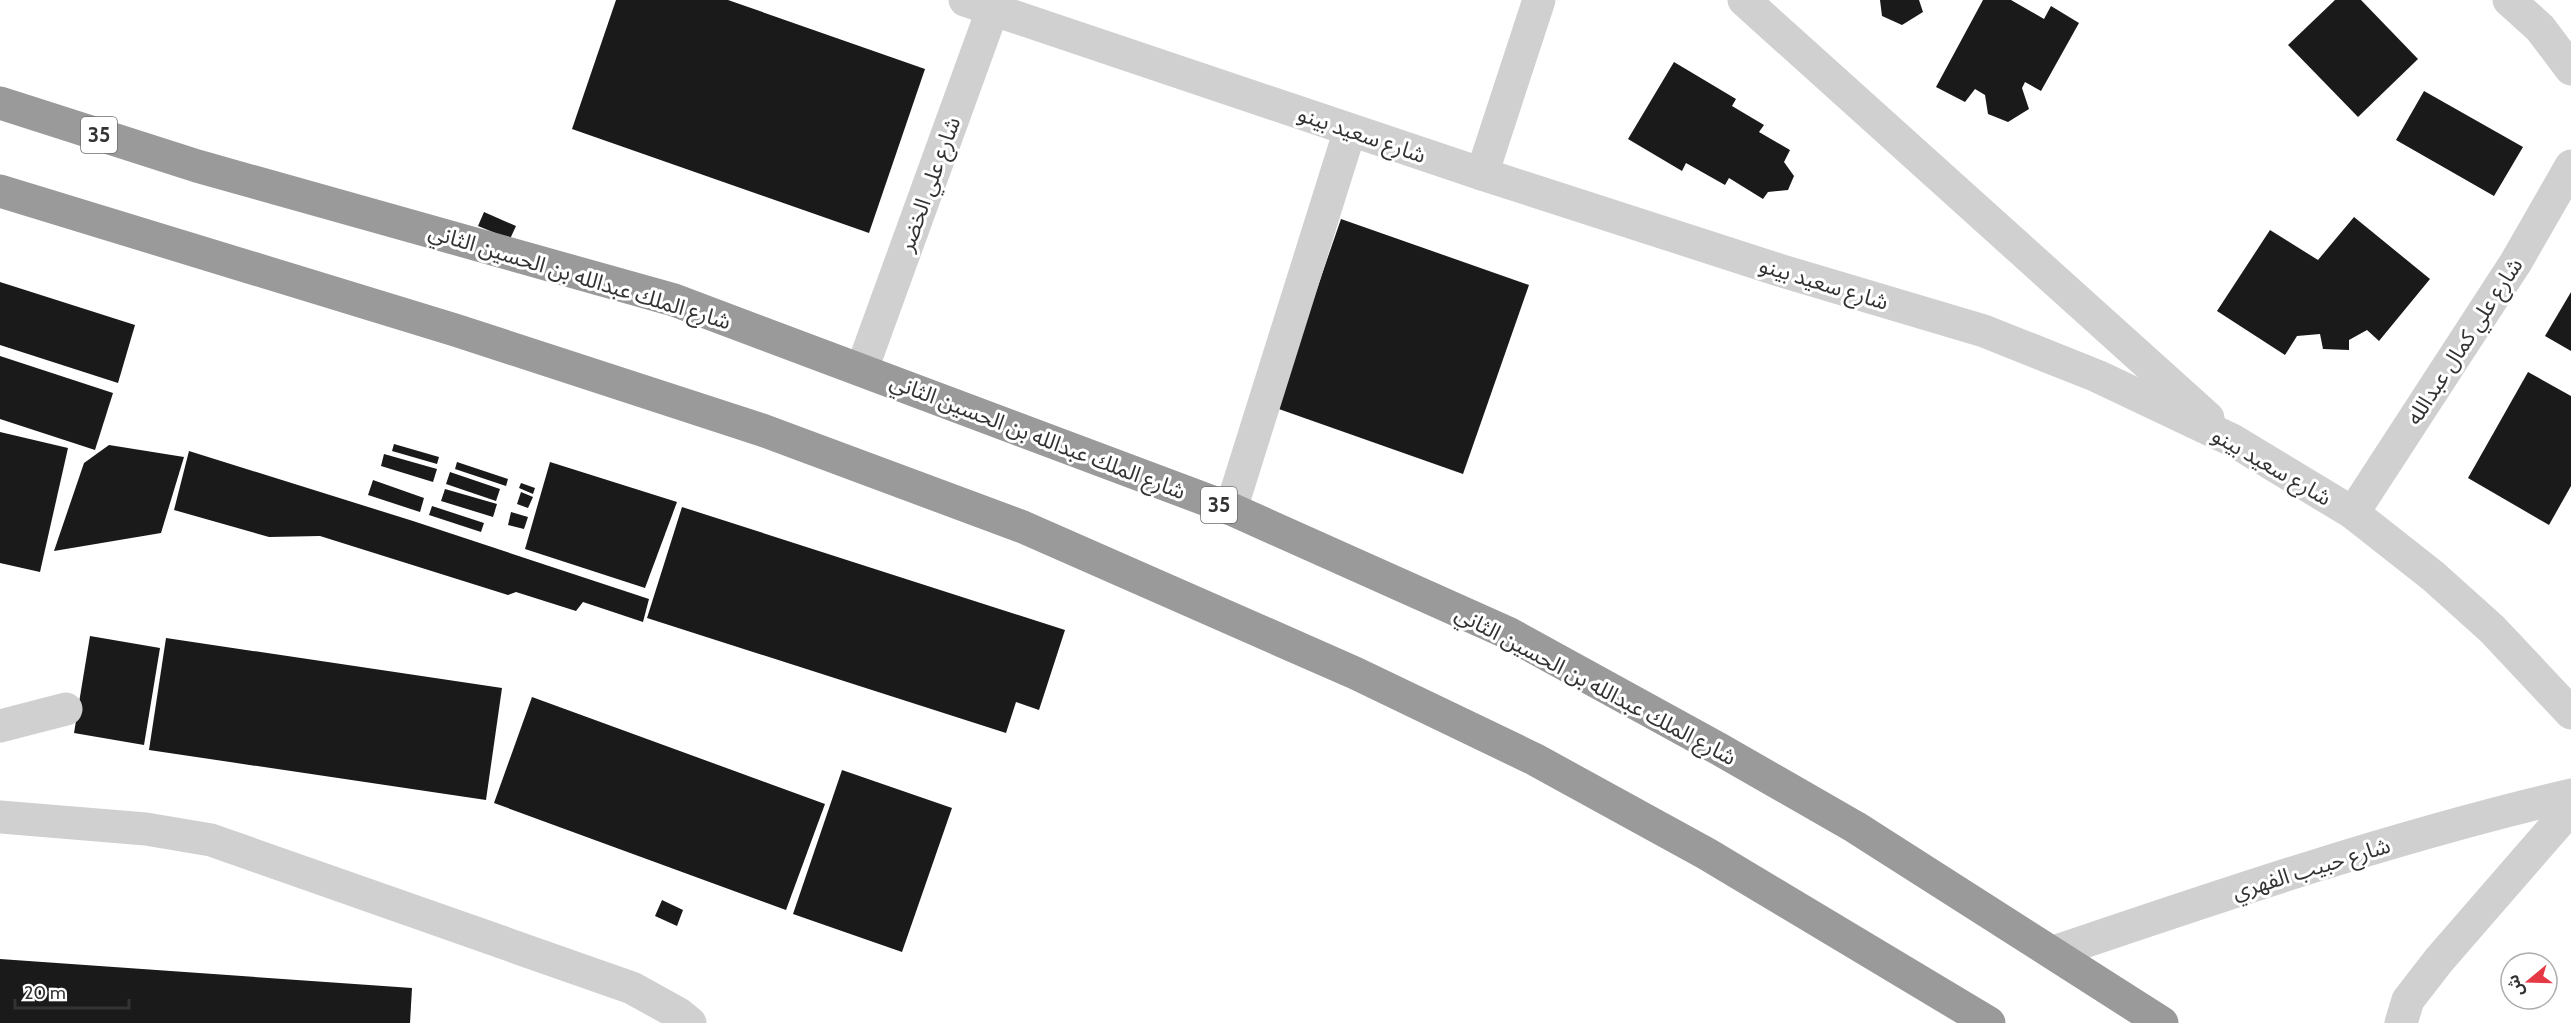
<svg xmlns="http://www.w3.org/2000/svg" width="2571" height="1023" font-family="Cabin,'Noto Sans Arabic',sans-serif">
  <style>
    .building { fill: #1a1a1a }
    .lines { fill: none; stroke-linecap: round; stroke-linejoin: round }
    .minor { stroke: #d0d0d0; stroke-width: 33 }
    .highway { stroke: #9a9a9a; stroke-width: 33 }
    .labels { text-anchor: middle; stroke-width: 6; stroke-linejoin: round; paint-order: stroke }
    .shield { fill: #fff; stroke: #707070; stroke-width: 1.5 }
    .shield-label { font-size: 21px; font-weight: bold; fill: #333 }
    .street-label { font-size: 22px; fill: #333; stroke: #fff }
  </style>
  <rect width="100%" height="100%" fill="#fff"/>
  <g class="building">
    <polygon points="616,0 728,0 925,69 869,233 572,129"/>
    <polygon points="1880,0 1919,0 1923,12 1902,25 1882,16"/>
    <polygon points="1983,0 2011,0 2044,19 2051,6 2079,23 2041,91 2025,82 2022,88 2029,109 2008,122 1988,114 1985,95 1975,89 1965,102 1936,87"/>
    <polygon points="2335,0 2361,0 2418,59 2358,117 2288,45"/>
    <polygon points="1674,62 1736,99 1732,106 1764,125 1759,132 1790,150 1784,162 1794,176 1788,190 1768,192 1763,199 1729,178 1725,185 1686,163 1682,171 1628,139"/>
    <polygon points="2424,91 2523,147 2494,196 2396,140"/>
    <polygon points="484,212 516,226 510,239 478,226"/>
    <polygon points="2354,217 2430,279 2379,341 2367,330 2349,340 2349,350 2323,349 2320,334 2297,336 2285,355 2217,311 2270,230 2318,260"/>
    <polygon points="1341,219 1529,285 1463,474 1276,408"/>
    <polygon points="0,282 135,325 118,383 0,345"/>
    <polygon points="2571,292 2571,351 2545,336"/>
    <polygon points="0,356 113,393 95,450 0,419"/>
    <polygon points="2528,372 2571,396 2571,486 2549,525 2468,478"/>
    <polygon points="0,432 68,448 40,572 0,563"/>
    <polygon points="394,444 439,457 437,464 392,451"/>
    <polygon points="109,445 184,457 161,533 54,551 84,463"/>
    <polygon points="189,451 413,521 649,599 643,622 583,602 576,611 516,592 508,595 320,536 269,537 174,510"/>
    <polygon points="384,454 437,469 433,482 381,466"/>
    <polygon points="457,462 508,479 506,486 455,469"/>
    <polygon points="550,462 677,502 645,588 525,549"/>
    <polygon points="450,472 500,489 496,501 446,484"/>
    <polygon points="373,480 424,498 420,512 368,495"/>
    <polygon points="521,483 535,488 533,494 519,488"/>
    <polygon points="445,489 497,504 493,517 441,501"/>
    <polygon points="521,492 533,497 528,508 517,504"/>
    <polygon points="432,506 484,523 481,532 429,515"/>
    <polygon points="682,507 1065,630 1039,710 1016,702 1006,733 647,618"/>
    <polygon points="511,512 528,517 524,529 508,525"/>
    <polygon points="90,636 160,648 144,745 74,733"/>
    <polygon points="166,638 502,688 486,800 149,750"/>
    <polygon points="532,697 825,804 786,910 494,803"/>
    <polygon points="842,770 952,808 902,952 793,914"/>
    <polygon points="662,900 683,910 677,926 655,916"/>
    <polygon points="0,959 412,988 410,1023 0,1023"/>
  </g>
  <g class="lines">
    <g class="minor">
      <polyline points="965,0 1482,174 1779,270 1984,331 2097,376 2234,441 2353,513 2433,576 2492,629 2571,713"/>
      <polyline points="1744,0 2208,418"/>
      <polyline points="2509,0 2540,28 2571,69"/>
      <polyline points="1482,174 1539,0"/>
      <polyline points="862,369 996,0"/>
      <polyline points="1231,509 1350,130"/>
      <polyline points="2353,513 2516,262 2571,166"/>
      <polyline points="0,726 66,709"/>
      <polyline points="0,817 146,829 211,840 632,988 679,1014 690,1023"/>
      <path d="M2054,952c171,-58 342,-116 517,-157"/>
      <polyline points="2401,1023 2408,1000 2439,960 2571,808"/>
    </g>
    <g class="highway">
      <polyline points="0,103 197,166 674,300 1231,509 1508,633 1719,749 1855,827 2162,1023"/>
      <polyline points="0,191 455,330 762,430 1023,527 1355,673 1534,759 1707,854 1989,1023"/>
    </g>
  </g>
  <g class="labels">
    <g class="shield">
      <rect x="81" y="117" width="36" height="36" rx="4.5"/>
      <rect x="1201" y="487" width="36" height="36" rx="4.5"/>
    </g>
    <g class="shield-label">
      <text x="99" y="142">35</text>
      <text x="1219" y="512">35</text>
    </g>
    <g class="street-label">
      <text transform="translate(1362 134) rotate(19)" y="8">شارع سعيد بينو</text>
      <text transform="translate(929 184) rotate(-70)" y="8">شارع علي الخضر</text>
      <text transform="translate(580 276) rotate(17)" y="8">شارع الملك عبدالله بن الحسين الثاني</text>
      <text transform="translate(1824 283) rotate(17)" y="8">شارع سعيد بينو</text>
      <text transform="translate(2464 341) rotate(-57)" y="8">شارع علي كمال عبدالله</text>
      <text transform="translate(1038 436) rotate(21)" y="8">شارع الملك عبدالله بن الحسين الثاني</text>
      <text transform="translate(2272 466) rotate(30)" y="8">شارع سعيد بينو</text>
      <text transform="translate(1596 685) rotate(28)" y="8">شارع الملك عبدالله بن الحسين الثاني</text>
      <text transform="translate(2311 868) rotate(-17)" y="8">شارع حبيب الفهري</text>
    </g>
  </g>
  <g transform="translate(2529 981) rotate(251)"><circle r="28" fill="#ffffff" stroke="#adadad" stroke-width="1.5"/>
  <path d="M0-4.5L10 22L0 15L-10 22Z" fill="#e63946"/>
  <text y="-9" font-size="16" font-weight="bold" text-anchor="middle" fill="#333333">ش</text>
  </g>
  <path d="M15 999v9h114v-9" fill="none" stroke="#333333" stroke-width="3"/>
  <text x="24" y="999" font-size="18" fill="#333333" stroke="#ffffff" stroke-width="4.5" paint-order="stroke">20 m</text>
</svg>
